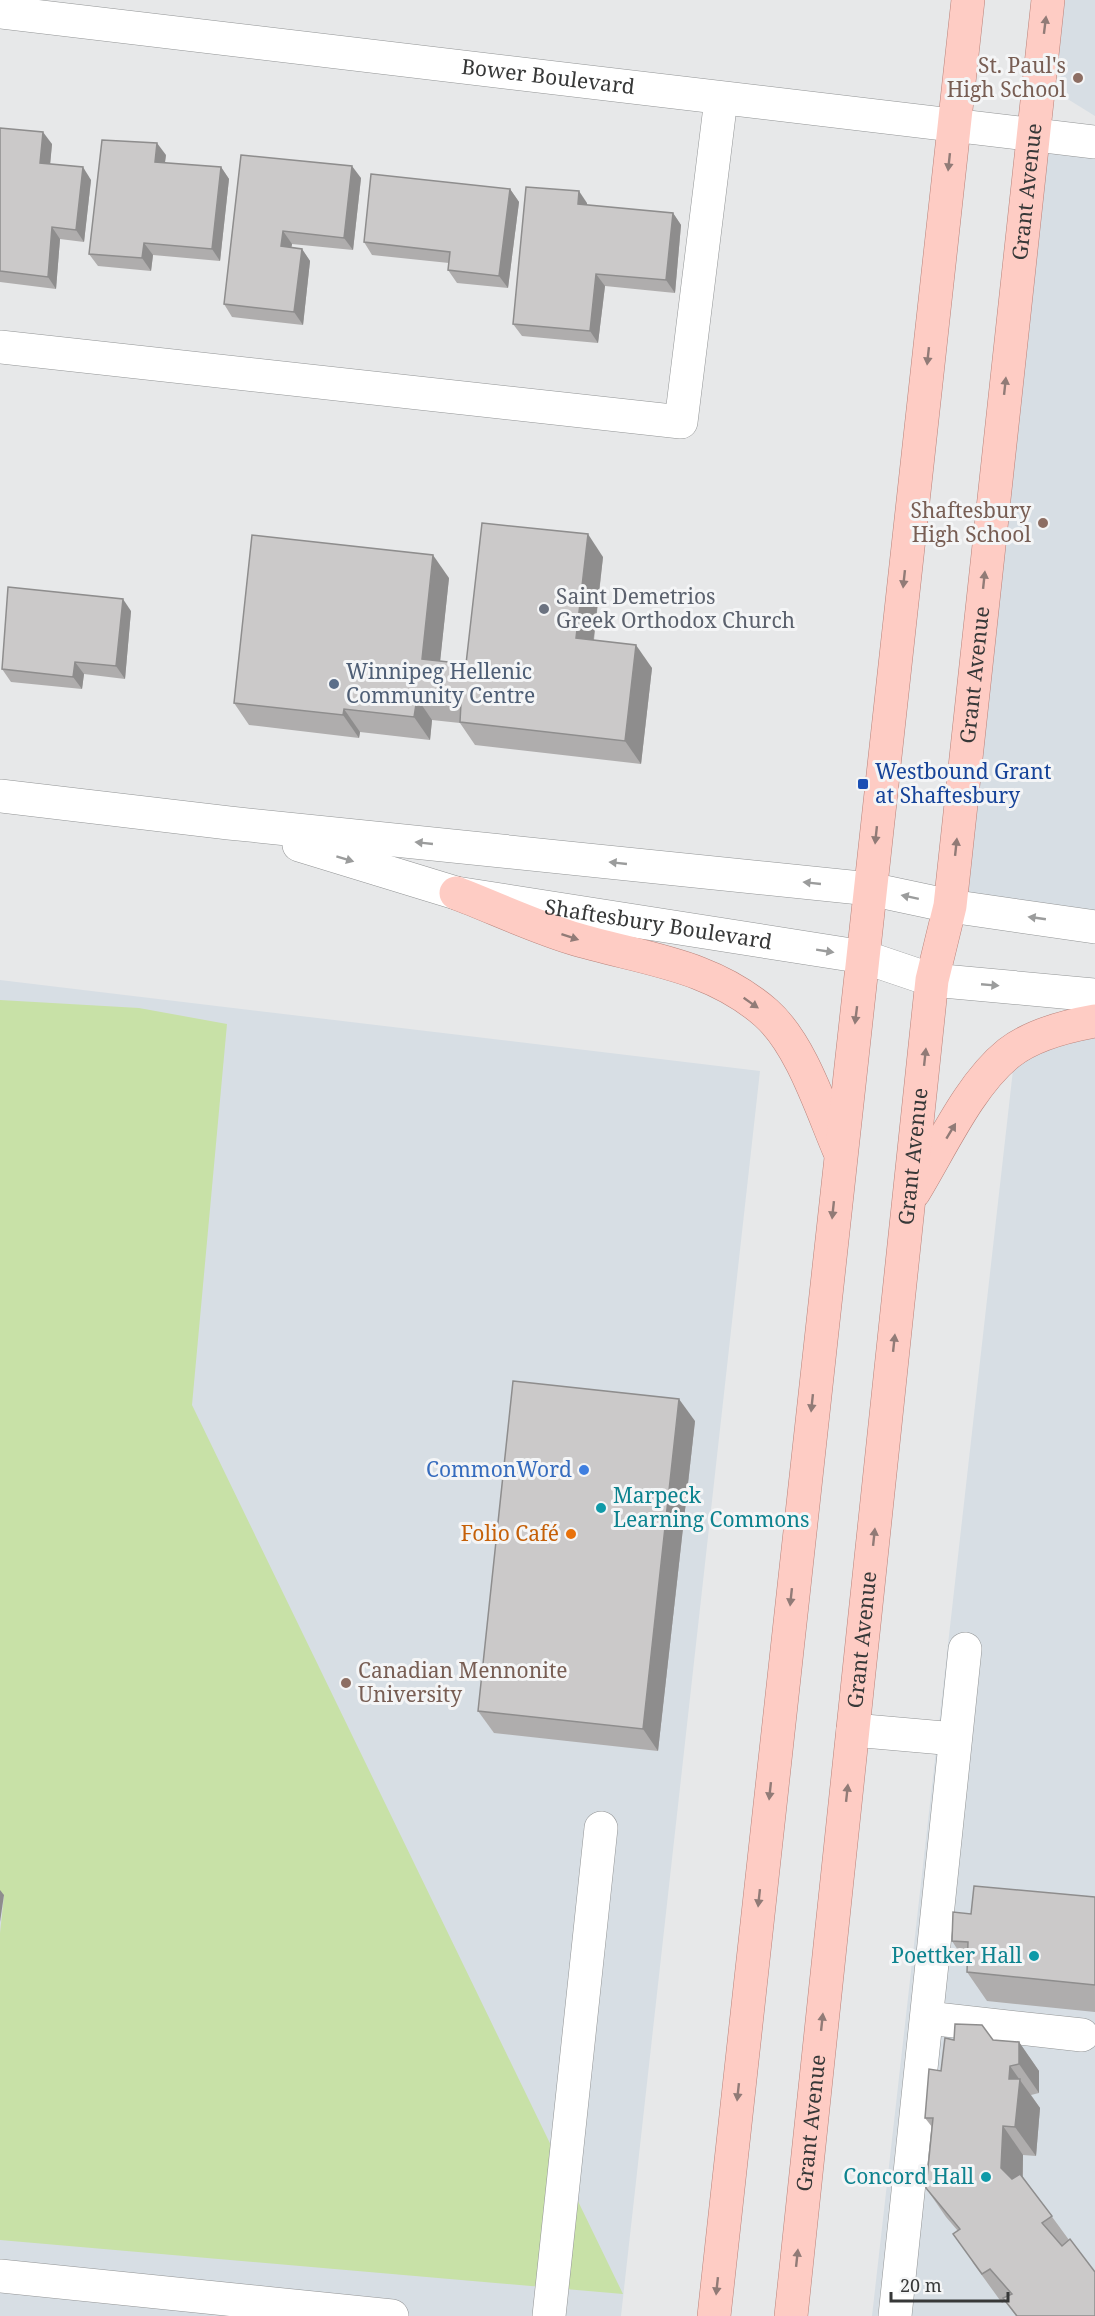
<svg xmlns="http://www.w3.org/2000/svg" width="1095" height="2316" font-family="'Noto Serif',serif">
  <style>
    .built { fill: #d7dee4 }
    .green { fill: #c8e1a7 }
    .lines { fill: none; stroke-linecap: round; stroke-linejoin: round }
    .minor-casing { stroke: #929495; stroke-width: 34 }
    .major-casing { stroke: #b8827a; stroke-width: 34 }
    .minor { stroke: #fff; stroke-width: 33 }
    .major { stroke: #feccc4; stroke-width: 33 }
    .wall { fill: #afadad }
    .shaded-wall { fill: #8e8d8d }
    .building { fill: #cbc9c9; stroke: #8e8d8d; stroke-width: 1.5 }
    .oneway { fill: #917b77 }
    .oneway2 { fill: #9b9c9c }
    .education-dot { fill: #8d6e63; stroke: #f4f5f6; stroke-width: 2 }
    .worship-dot { fill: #6b7280; stroke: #f4f5f6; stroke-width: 2 }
    .service-dot { fill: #5c6f8a; stroke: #f4f5f6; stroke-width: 2 }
    .transit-dot { fill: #1a4fb4; stroke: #f4f5f6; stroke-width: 2 }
    .shop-dot { fill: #3f7fe0; stroke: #f4f5f6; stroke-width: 2 }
    .culture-dot { fill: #0f9aa8; stroke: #f4f5f6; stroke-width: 2 }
    .food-dot { fill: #e8710a; stroke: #f4f5f6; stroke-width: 2 }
    .labels { text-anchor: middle; stroke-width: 6; stroke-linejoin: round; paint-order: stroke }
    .education-label { font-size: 21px; fill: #785e54; stroke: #f4f5f6; text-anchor: end }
    .street-label { font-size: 21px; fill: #373838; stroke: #f4f5f6 }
    .worship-label { font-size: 21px; fill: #5b616d; stroke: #f4f5f6; text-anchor: start }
    .service-label { font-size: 21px; fill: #4e5e75; stroke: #f4f5f6; text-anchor: start }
    .transit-label { font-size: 21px; fill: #164399; stroke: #f4f5f6; text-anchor: start }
    .shop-label { font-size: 21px; fill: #366cbe; stroke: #f4f5f6; text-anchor: end }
    .culture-label { font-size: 21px; fill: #0d838f; stroke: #f4f5f6; text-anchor: end }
    .food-label { font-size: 21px; fill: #c56008; stroke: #f4f5f6; text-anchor: end }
  </style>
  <rect width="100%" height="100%" fill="#e7e8e9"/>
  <g class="built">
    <polygon points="1062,0 1095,0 1095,116 1066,98 1056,58"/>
    <polygon points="1032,135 1095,139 1095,927 950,906"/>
    <polygon points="0,980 760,1071 621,2316 0,2316"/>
    <polygon points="1095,1036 1095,2316 872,2316 1014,1061"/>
  </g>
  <polygon class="green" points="0,1000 139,1008 227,1024 192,1405 623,2294 0,2240 0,1933 4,1895 0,1895"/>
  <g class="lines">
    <g class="minor-casing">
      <g id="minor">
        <path id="s1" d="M0,12l1095,130"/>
        <polyline points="0,347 681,422 721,99"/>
        <polyline points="0,796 229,823 870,889 950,906 1095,927"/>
        <path id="s2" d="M299,845l157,48 408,64 68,23 163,15"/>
        <polyline points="853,1730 955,1739"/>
        <polyline points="927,2018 1082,2035"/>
        <polyline points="0,2276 392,2316"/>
        <polyline points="549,2316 601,1828"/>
        <polyline points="895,2316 965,1649"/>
      </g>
    </g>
    <g class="major-casing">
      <g id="major">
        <path d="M456,893c39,15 77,33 116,45 69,21 137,25 194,75 35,31 55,95 73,137"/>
        <path d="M914,1192c27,-44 55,-107 95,-139 23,-18 58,-27 86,-32"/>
        <polyline points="714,2316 968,0"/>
        <path id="s3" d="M791,2316l141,-1336 18,-74 98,-906"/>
      </g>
    </g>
    <use href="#minor" class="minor"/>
    <use href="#major" class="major"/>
  </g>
  <g class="wall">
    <polygon points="0,128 52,144 50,164 91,180 84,242 60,239 56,289 0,282"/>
    <polygon points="166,155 165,163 221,167 229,179 220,261 153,255 151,271 98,266 89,254"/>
    <polygon points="241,155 361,178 353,250 292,244 291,247 302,249 310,261 303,325 232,317 224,304"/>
    <polygon points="510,189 519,202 508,288 457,283 448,270 449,263 372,255 364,242"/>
    <polygon points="587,203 587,205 673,213 681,225 675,293 605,286 598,343 522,336 513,324"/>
    <polygon points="603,557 594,640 652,668 641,764 475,745 460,723 432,720 430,740 360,732 359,738 249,725 234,703 449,578 440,661 466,664"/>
    <polygon points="131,611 125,679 84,674 82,689 11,682 2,669"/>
    <polygon points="695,1421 658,1751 494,1733 478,1711"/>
    <polygon points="1095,1897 1095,2012 987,2001 967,1972 967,1964 952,1941 971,1914"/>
    <polygon points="954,2040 993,2040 1019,2042 1039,2071 1039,2093 1031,2095 1040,2108 1036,2156 1023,2155 1023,2177 1069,2240 1095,2316 1016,2316 1005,2301 1002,2303 973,2263 958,2231 946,2217 926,2188 932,2127 925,2118 941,2071"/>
  </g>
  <g class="shaded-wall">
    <polygon points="43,132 52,144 49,176 40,163"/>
    <polygon points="157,143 166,155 163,174 155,162"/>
    <polygon points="352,166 361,178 353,250 344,238"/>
    <polygon points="83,167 91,180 84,242 76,230"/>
    <polygon points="221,167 229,179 220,261 212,249"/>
    <polygon points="510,189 519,202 508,288 499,276"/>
    <polygon points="579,191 587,203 587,217 578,204"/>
    <polygon points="673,213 681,225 675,293 666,280"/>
    <polygon points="52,227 60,239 56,289 48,277"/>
    <polygon points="283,231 292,244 290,258 281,246"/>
    <polygon points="144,243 153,255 151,271 142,258"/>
    <polygon points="302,249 310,261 303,325 294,312"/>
    <polygon points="596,274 605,286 598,343 590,331"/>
    <polygon points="588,534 603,557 591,661 576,638"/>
    <polygon points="433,555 449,578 438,681 422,659"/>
    <polygon points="123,599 131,611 125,679 116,666"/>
    <polygon points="636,645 652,668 641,764 625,741"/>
    <polygon points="75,662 84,674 82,689 73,677"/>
    <polygon points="417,698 432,720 430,740 414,717"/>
    <polygon points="344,709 360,732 359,738 343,715"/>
    <polygon points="679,1399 695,1421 658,1751 643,1729"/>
    <polygon points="0,1890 4,1895 0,1922"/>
    <polygon points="1019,2042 1039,2071 1039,2093 1019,2064"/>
    <polygon points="1010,2066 1040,2108 1036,2156 1015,2127 1009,2079"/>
    <polygon points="1003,2126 1023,2155 1022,2197 1001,2168"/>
  </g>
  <g class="building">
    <polygon points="0,128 43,132 40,163 83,167 76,230 52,227 48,277 0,271"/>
    <polygon points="102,140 157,143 155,162 221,167 212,249 144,243 142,258 89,254"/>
    <polygon points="241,155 352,166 344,238 283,231 281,246 302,249 294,312 224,304"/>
    <polygon points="371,174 510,189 499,276 448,270 450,252 364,242"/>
    <polygon points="526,187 579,191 578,204 673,213 666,280 596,274 590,331 513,324"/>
    <polygon points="482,523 588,534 576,638 636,645 625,741 460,722 461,703 417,698 414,717 344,709 343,715 234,703 252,535 433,555 422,659 466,664"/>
    <polygon points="8,587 123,599 116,666 75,662 73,677 2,669"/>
    <polygon points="513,1381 679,1399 643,1729 478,1711"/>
    <polygon points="974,1886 1095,1897 1095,1985 967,1972 968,1942 952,1941 953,1912 971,1914"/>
    <polygon points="955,2024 982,2025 993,2040 1019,2042 1019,2064 1010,2066 1009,2079 1020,2079 1015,2127 1003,2126 1001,2168 1012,2179 1020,2174 1052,2216 1042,2223 1062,2246 1070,2239 1095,2272 1095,2316 1017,2316 1003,2298 1012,2294 990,2269 982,2274 953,2234 960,2229 926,2188 933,2118 925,2118 929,2069 941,2071 945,2038 954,2040"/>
  </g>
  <defs><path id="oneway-solid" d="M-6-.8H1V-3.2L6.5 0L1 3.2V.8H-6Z" transform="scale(1.5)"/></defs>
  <g class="oneway">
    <use href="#oneway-solid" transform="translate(1045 25) rotate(-83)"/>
    <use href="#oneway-solid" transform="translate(949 162) rotate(96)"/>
    <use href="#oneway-solid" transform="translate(928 356) rotate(96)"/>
    <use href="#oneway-solid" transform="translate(1005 386) rotate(-84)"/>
    <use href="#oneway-solid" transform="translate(904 579) rotate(96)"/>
    <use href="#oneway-solid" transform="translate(984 580) rotate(-84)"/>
    <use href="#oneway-solid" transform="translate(876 835) rotate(96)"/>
    <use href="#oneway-solid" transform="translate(956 847) rotate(-84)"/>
    <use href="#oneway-solid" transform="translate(570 937) rotate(18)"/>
    <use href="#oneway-solid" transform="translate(751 1003) rotate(35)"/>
    <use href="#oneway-solid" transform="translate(856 1015) rotate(97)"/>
    <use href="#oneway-solid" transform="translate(925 1057) rotate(-84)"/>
    <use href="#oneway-solid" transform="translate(951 1131) rotate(-59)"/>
    <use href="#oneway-solid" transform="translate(833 1210) rotate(96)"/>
    <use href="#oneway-solid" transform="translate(894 1343) rotate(-84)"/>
    <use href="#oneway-solid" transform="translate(812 1403) rotate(96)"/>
    <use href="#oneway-solid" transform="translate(874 1537) rotate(-84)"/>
    <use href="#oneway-solid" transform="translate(791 1597) rotate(96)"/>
    <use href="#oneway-solid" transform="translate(770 1791) rotate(96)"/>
    <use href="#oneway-solid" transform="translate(847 1793) rotate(-84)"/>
    <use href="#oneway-solid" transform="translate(759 1898) rotate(96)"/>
    <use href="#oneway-solid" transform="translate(822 2022) rotate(-84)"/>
    <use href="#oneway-solid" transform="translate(738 2092) rotate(96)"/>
    <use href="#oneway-solid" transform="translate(797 2258) rotate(-84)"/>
    <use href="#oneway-solid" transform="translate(717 2286) rotate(96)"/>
  </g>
  <g class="oneway2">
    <use href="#oneway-solid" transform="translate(424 843) rotate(-174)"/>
    <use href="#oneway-solid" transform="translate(345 859) rotate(17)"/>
    <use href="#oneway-solid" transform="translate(618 863) rotate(-174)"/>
    <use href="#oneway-solid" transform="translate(812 883) rotate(-174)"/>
    <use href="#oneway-solid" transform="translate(910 897) rotate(-168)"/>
    <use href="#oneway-solid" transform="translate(1037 918) rotate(-172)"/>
    <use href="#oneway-solid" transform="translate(825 951) rotate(9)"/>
    <use href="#oneway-solid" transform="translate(990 985) rotate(5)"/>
  </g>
  <g class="education-dot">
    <circle cx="1078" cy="78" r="6"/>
    <circle cx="1043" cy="523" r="6"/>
    <circle cx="346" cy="1683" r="6"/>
  </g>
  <circle class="worship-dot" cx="544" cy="609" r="6"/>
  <circle class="service-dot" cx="334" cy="684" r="6"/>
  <rect class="transit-dot" x="857" y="778" width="12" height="12" rx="3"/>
  <circle class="shop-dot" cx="584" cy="1470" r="6"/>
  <g class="culture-dot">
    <circle cx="601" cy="1508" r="6"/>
    <circle cx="1034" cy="1956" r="6"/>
    <circle cx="986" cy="2177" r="6"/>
  </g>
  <circle class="food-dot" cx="571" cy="1534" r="6"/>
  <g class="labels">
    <g class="education-label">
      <text x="1066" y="73">St. Paul's<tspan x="1066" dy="24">High School</tspan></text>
      <text x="1031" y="518">Shaftesbury<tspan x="1031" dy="24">High School</tspan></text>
      <text x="358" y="1678" text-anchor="start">Canadian Mennonite<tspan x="358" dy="24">University</tspan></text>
    </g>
    <g class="street-label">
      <text dy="7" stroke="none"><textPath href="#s1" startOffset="552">Bower Boulevard</textPath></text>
      <text dy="7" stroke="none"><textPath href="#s3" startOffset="2138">Grant Avenue</textPath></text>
      <text dy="7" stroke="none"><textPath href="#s3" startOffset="1652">Grant Avenue</textPath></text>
      <text dy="7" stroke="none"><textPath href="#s2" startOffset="369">Shaftesbury Boulevard</textPath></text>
      <text dy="7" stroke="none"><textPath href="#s3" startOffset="1166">Grant Avenue</textPath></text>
      <text dy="7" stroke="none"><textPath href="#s3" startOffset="680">Grant Avenue</textPath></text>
      <text dy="7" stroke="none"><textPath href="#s3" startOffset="194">Grant Avenue</textPath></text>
    </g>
    <g class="worship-label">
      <text x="556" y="604">Saint Demetrios<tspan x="556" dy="24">Greek Orthodox Church</tspan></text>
    </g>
    <g class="service-label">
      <text x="346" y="679">Winnipeg Hellenic<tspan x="346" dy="24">Community Centre</tspan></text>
    </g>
    <g class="transit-label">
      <text x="875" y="779">Westbound Grant<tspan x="875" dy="24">at Shaftesbury</tspan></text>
    </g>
    <g class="shop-label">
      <text x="572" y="1477">CommonWord</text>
    </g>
    <g class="culture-label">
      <text x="613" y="1503" text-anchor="start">Marpeck<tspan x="613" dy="24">Learning Commons</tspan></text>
      <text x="1022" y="1963">Poettker Hall</text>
      <text x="974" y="2184">Concord Hall</text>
    </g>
    <g class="food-label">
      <text x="559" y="1541">Folio Café</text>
    </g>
  </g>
  <path d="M891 2292v9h117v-9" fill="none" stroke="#373838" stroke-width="3"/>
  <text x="900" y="2292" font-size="18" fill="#373838" stroke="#f4f5f6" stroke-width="4.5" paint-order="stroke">20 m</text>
</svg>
